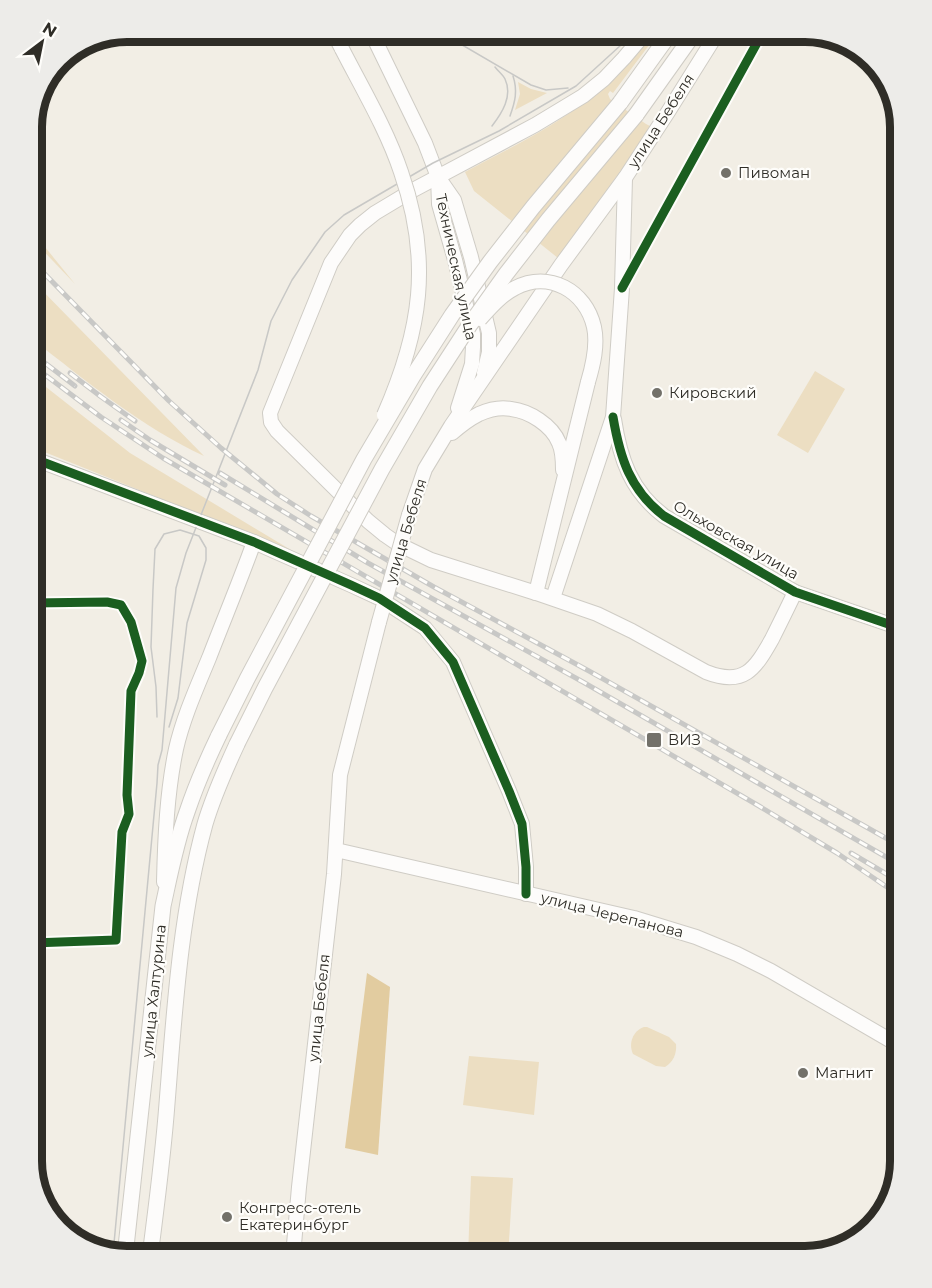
<svg xmlns="http://www.w3.org/2000/svg" width="932" height="1288" font-family="Montserrat,sans-serif">
  <style>
    .green { fill: #ecdec2 }
    .forest { fill: #e2cca0 }
    .lines { fill: none; stroke-linecap: round; stroke-linejoin: round }
    .street-casing { stroke: #cfccc5; stroke-width: 11 }
    .secondary-casing { stroke: #cfccc5; stroke-width: 16 }
    .primary-casing { stroke: #cfccc5; stroke-width: 17 }
    .street { stroke: #fdfcfb; stroke-width: 9 }
    .secondary { stroke: #fdfcfb; stroke-width: 14 }
    .primary { stroke: #fdfcfb; stroke-width: 15 }
    .tram { stroke: #c8c8c6; stroke-width: 1.5 }
    .rail-casing { stroke: #c8c8c6; stroke-width: 5 }
    .rail { stroke: #fefdfa; stroke-width: 3; stroke-dasharray: 9; stroke-linecap: butt }
    .secondary-bridge-casing { stroke: #cfccc5; stroke-width: 16; stroke-linecap: butt }
    .primary-bridge-casing { stroke: #cfccc5; stroke-width: 17; stroke-linecap: butt }
    .secondary-bridge { stroke: #fdfcfb; stroke-width: 14 }
    .primary-bridge { stroke: #fdfcfb; stroke-width: 15 }
    .cycleway-casing { stroke: #fefdfa; stroke-width: 13 }
    .cycleway { stroke: #1b5e20; stroke-width: 9 }
    .poi-dot { fill: #73716a; stroke: #fefdfa; stroke-width: 2 }
    .labels { text-anchor: middle; stroke-width: 4.5; stroke-linejoin: round; paint-order: stroke }
    .street-label { font-size: 15px; fill: #2f2d27; stroke: #fefdfa }
    .poi-label { font-size: 15px; fill: #2f2d27; stroke: #fefdfa; text-anchor: start }
    .rim { fill: none; stroke: #2f2d27; stroke-width: 8 }
  </style>
  <rect width="100%" height="100%" fill="#f2eee5"/>
  <g class="green">
    <path d="M653,32h6l-46,61 -3,-2 -2,3 2,5 36,25 6,3 -94,131 -84,-67 -9,-19c41,-22 83,-42 120,-70 26,-20 48,-45 68,-70z"/>
    <polygon points="518,82 531,89 547,93 515,110 520,94"/>
    <polygon points="32,231 75,284 32,239"/>
    <path d="M32,280l172,176c-61,-28 -119,-76 -172,-117z"/>
    <polygon points="815,371 845,389 808,453 777,435"/>
    <polygon points="32,376 130,453 296,553 32,447"/>
    <path d="M644,1027h3l22,10 7,7c1,10 -3,18 -11,23l-9,-1 -23,-12c-5,-11 0,-23 11,-27z"/>
    <polygon points="469,1056 539,1062 534,1115 463,1105"/>
    <polygon points="471,1176 513,1178 508,1256 468,1256"/>
  </g>
  <polygon class="forest" points="367,973 390,987 378,1155 345,1148"/>
  <g class="lines">
    <g class="street-casing">
      <g id="street">
        <polyline points="624,285 763,32"/>
        <polyline points="895,768 900,771"/>
        <polyline points="32,943 116,940 122,832 129,814 127,795 131,691 139,673 142,661 131,622 121,605 107,602 32,603"/>
      </g>
    </g>
    <g class="secondary-casing">
      <g id="secondary">
        <polyline points="333,32 342,49"/>
        <polyline points="371,32 425,143 438,177 454,200 471,257 489,333 489,352 484,373"/>
        <path d="M646,32l-22,26 -20,21 -21,17 -48,29 -120,64 -40,24 -15,12 -10,10 -19,28 -61,150 1,9 6,9 91,90 17,14 13,9 33,16 105,33 61,21 35,17 74,41c38,15 49,-3 66,-33 8,-16 16,-32 23,-47"/>
        <polyline points="438,177 439,204 455,260 473,334 473,347 472,364 458,408"/>
        <path d="M614,419c6,40 17,72 50,97l131,76 105,36"/>
        <path d="M452,433c8,-7 17,-14 27,-19 9,-4 22,-7 32,-5 18,2 41,16 48,34 4,8 4,18 4,27"/>
        <polyline points="32,458 254,542 351,585 379,598 425,628 453,662 509,791 522,824 526,867 526,894"/>
        <polyline points="409,515 425,469 451,426 561,265 625,178 668,112 718,32"/>
        <polyline points="536,593 588,382"/>
        <polyline points="553,598 613,417 622,288 625,178"/>
        <polyline points="336,850 634,918 696,937 737,954 771,971 900,1046"/>
        <path d="M164,882c1,-45 3,-90 12,-133 7,-31 21,-62 33,-91 15,-39 31,-77 45,-116"/>
        <polyline points="293,1256 299,1187 334,874 340,775 379,622"/>
      </g>
    </g>
    <g class="primary-casing">
      <g id="primary">
        <polyline points="620,103 671,32"/>
        <polyline points="636,115 695,32"/>
        <path d="M125,1256l38,-350c7,-32 13,-64 24,-94 9,-27 20,-52 32,-77"/>
        <path d="M150,1256c6,-46 12,-93 16,-140 8,-97 13,-197 39,-292 8,-27 20,-54 32,-80"/>
      </g>
    </g>
    <use href="#street" class="street"/>
    <use href="#secondary" class="secondary"/>
    <use href="#primary" class="primary"/>
    <g class="tram">
      <polyline points="440,32 531,85 546,90 568,88"/>
      <path d="M510,116c5,-14 8,-25 3,-40"/>
      <path d="M492,126c10,-13 21,-30 13,-47 -2,-4 -7,-8 -10,-12"/>
      <polyline points="157,717 156,687 151,647 153,589 155,549 164,534 180,530 199,536 206,548 206,560 187,623 178,698 169,727"/>
      <polyline points="113,1254 157,783 158,765 162,750 176,588 186,553 258,370 271,321 292,280 325,232 344,215 433,163 499,131 576,86 621,45 632,32"/>
    </g>
    <g class="rail-casing">
      <g id="rail">
        <polyline points="32,261 169,401 221,448 277,494 311,516 434,587 589,671 900,846"/>
        <polyline points="32,353 75,386"/>
        <polyline points="32,365 101,417 163,458 759,806 837,853 900,896"/>
        <polyline points="70,373 100,396 135,421"/>
        <polyline points="121,420 150,440 225,485"/>
        <polyline points="220,473 368,563 583,682 900,865"/>
        <polyline points="851,853 900,882"/>
      </g>
    </g>
    <use href="#rail" class="rail"/>
    <g class="secondary-bridge-casing">
      <g id="secondary-bridge">
        <path d="M342,49c20,39 45,81 59,123 31,89 20,159 -17,243"/>
        <path d="M480,319c10,-11 21,-24 35,-31 34,-18 71,3 79,39 4,18 -1,38 -6,55"/>
        <polyline points="379,622 409,515"/>
      </g>
    </g>
    <g class="primary-bridge-casing">
      <g id="primary-bridge">
        <polyline points="219,735 247,679 364,459 413,376 452,315 490,262 533,207 620,103"/>
        <polyline points="237,744 265,688 382,469 430,386 469,326 506,274 548,220 636,115"/>
      </g>
    </g>
    <use href="#secondary-bridge" class="secondary-bridge"/>
    <use href="#primary-bridge" class="primary-bridge"/>
    <g class="cycleway-casing">
      <g id="cycleway">
        <polyline points="622,288 763,32"/>
        <path d="M613,417c7,41 17,73 51,99l131,76 105,36"/>
        <polyline points="32,458 254,542 351,585 379,598 425,628 453,662 509,791 522,824 526,867 526,894"/>
        <polyline points="32,943 116,940 122,832 129,814 127,795 131,691 139,673 142,661 131,622 121,605 107,602 32,603"/>
      </g>
    </g>
    <use href="#cycleway" class="cycleway"/>
  </g>
  <g class="poi-dot">
    <circle cx="726" cy="173" r="6"/>
    <circle cx="657" cy="393" r="6"/>
    <rect x="646" y="732" width="16" height="16" rx="3"/>
    <circle cx="803" cy="1073" r="6"/>
    <circle cx="227" cy="1217" r="6"/>
  </g>
  <g class="labels">
    <g class="street-label">
      <text transform="translate(661 121) rotate(-57)" y="5">улица Бебеля</text>
      <text transform="translate(456 267) rotate(78)" y="5">Техническая улица</text>
      <text transform="translate(406 531) rotate(-73)" y="5">улица Бебеля</text>
      <text transform="translate(736 540) rotate(30)" y="5">Ольховская улица</text>
      <text transform="translate(612 915) rotate(14)" y="5">улица Черепанова</text>
      <text transform="translate(154 991) rotate(-84)" y="5">улица Халтурина</text>
      <text transform="translate(319 1008) rotate(-84)" y="5">улица Бебеля</text>
    </g>
    <g class="poi-label">
      <text x="738" y="178">Пивоман</text>
      <text x="669" y="398">Кировский</text>
      <text x="668" y="745">ВИЗ</text>
      <text x="815" y="1078">Магнит</text>
      <text x="239" y="1213">Конгресс-отель<tspan x="239" dy="17">Екатеринбург</tspan></text>
    </g>
  </g>
  <path d="M0 0H932V1288H0ZM127 42H805A85 85 0 0 1 890 127V1161A85 85 0 0 1 805 1246H127A85 85 0 0 1 42 1161V127A85 85 0 0 1 127 42Z" fill="#edece9" fill-rule="evenodd"/>
  <path class="rim" d="M127 42H805A85 85 0 0 1 890 127V1161A85 85 0 0 1 805 1246H127A85 85 0 0 1 42 1161V127A85 85 0 0 1 127 42Z"/>
  <g transform="translate(42 42) rotate(32)" stroke="#fefdfa" stroke-width="4.5" paint-order="stroke">
  <path d="M0-4.5L10 22L0 15L-10 22Z" fill="#2f2d27"/>
  <text y="-9" font-size="16" font-weight="bold" text-anchor="middle" fill="#2f2d27">N</text>
  </g>
</svg>
